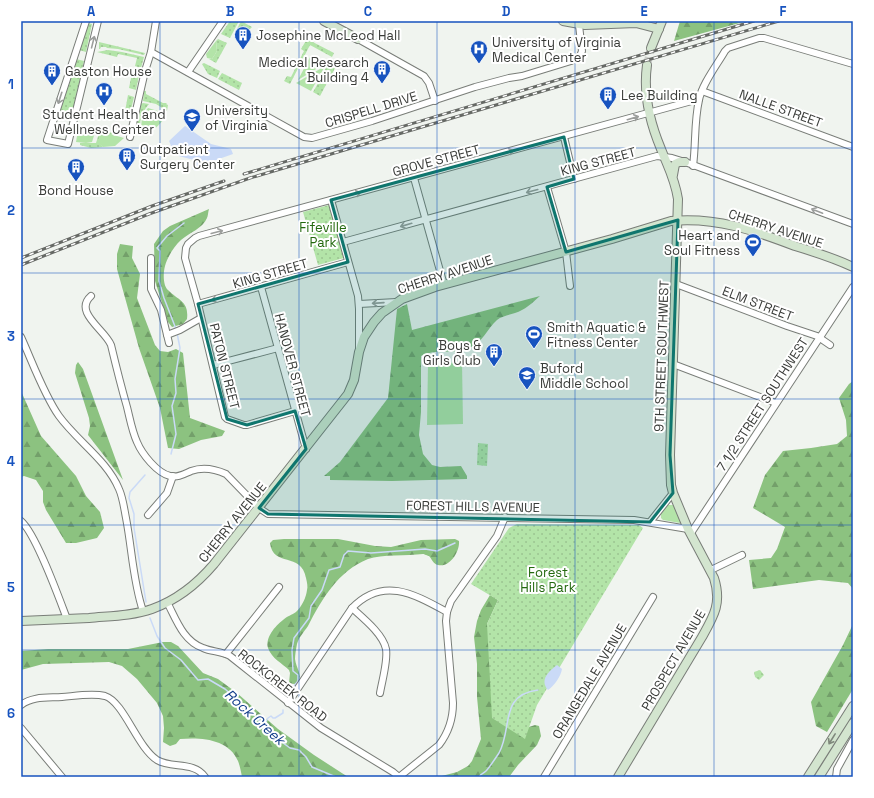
<svg xmlns="http://www.w3.org/2000/svg" width="874" height="798" font-family="'Space Grotesk',sans-serif">
  <style>
    .grass { fill: #b3e4a8 }
    .forest { fill: url(#forest-firs) }
    .park { fill: url(#park-dots) }
    .water { fill: #cadaf7 }
    .lines { fill: none; stroke-linecap: round; stroke-linejoin: round }
    .stream { stroke: #cadaf7; stroke-width: 1.5 }
    .secondary-tunnel { stroke: #cccfcb; stroke-width: 8; stroke-dasharray: 8 4; stroke-linecap: butt }
    .street-casing { stroke: #797d78; stroke-width: 8 }
    .secondary-casing { stroke: #797d78; stroke-width: 10 }
    .street { stroke: #fff; stroke-width: 6 }
    .secondary { stroke: #d3e5cf; stroke-width: 8 }
    .rail-casing { stroke: #666965; stroke-width: 3 }
    .rail { stroke: #fff; stroke-width: 1.5; stroke-dasharray: 4.5; stroke-linecap: butt }
    .oneway { stroke: #9c9e9c }
    .oneway2 { stroke: #7f887c }
    .marked { fill: #0f766e; fill-opacity: 0.2; stroke: #0f766e; stroke-width: 3; stroke-linejoin: round }
    .grid { fill: none; stroke: #1753bf; stroke-width: 1; stroke-opacity: 0.55 }
    .labels { text-anchor: middle; stroke-width: 4; stroke-linejoin: round; paint-order: stroke }
    .poi-label { font-size: 13px; fill: #3a3c39; stroke: #fff; text-anchor: start }
    .street-label { font-size: 13px; fill: #3a3c39; stroke: #fff }
    .park-label { font-size: 13px; fill: #24690f; stroke: #fff }
    .water-label { font-size: 14px; font-style: italic; fill: #113c8a; stroke: #fff }
    .neatline { fill: none; stroke: #1753bf; stroke-width: 1.5 }
    .grid-label { font-size: 13px; text-anchor: middle; font-weight: bold; fill: #1753bf }
  </style>
  <defs>
    <pattern id="forest-firs" width="22" height="20" patternUnits="userSpaceOnUse"><rect width="22" height="20" fill="#8cc280"/><path d="M5 1l3.5 6h-7zM16 11l3.5 6h-7z" fill="#739f6a"/></pattern>
    <pattern id="park-dots" width="8" height="8" patternUnits="userSpaceOnUse"><rect width="8" height="8" fill="#b3e4a8"/><path d="M2 2h.1M6 6h.1" fill="none" stroke="#9bc491" stroke-width="1.8" stroke-linecap="round"/></pattern>
  </defs>
  <rect width="100%" height="100%" fill="#f0f4ef"/>
  <g class="grass">
    <polygon points="216,41 217,51 212,59 207,58 206,54"/>
    <polygon points="311,55 326,63 298,80"/>
    <polygon points="325,66 311,91 296,83"/>
    <path d="M148,108l10,3 7,6c-5,8 -12,15 -22,17 -3,-10 -2,-18 5,-26z"/>
    <polygon points="79,125 96,129 92,142 86,143 76,142"/>
    <polygon points="101,132 112,135 113,133 117,133 117,136 124,138 115,146 103,147 98,143"/>
    <polygon points="462,362 463,424 427,425 428,364"/>
    <polygon points="668,505 674,505 681,521 680,523 663,520 661,518 661,514"/>
  </g>
  <g class="forest">
    <polygon points="680,21 747,21 674,41"/>
    <path d="M209,209c-1,3 -1,7 -2,9 -4,10 -18,15 -26,22 -7,6 -14,18 -16,26 -2,7 -2,20 3,24 11,11 21,11 19,29l-4,5 -11,3 -4,-5 -13,-41 -1,-37 9,-13 7,-5z"/>
    <polygon points="120,244 133,246 132,258 140,274 137,298 155,345 160,351 168,352 176,349 183,353 190,418 225,431 222,436 201,440 179,449 168,448 160,408 139,348 117,269 117,254"/>
    <path d="M540,296c-8,7 -15,14 -25,17 -6,2 -13,3 -18,7 -10,9 -14,22 -28,28 -14,7 -34,0 -48,8v56l-2,23 4,19 9,11 8,2 21,-1 6,10v3l-75,2 -62,-1v-4h-6l16,-14 48,-64 9,-89 10,-5 5,26z"/>
    <polygon points="78,362 83,369 123,480 88,435 90,426 89,418 75,373 76,365"/>
    <polygon points="853,381 853,589 848,583 819,580 753,589 749,560 771,558 777,549 785,527 753,508 765,475 783,451 811,448 837,444 847,436 846,420 839,398 849,384"/>
    <polygon points="21,391 41,436 76,476 86,496 100,512 104,528 97,538 76,543 66,543 46,510 43,502 43,491 36,480 24,476 21,477"/>
    <path d="M284,539h54l37,7 16,1 30,-7 34,-1 4,2c1,10 -9,27 -21,24 -5,-1 -6,-6 -9,-9 -1,0 -5,-2 -6,-2 -16,2 -41,0 -55,5 -30,12 -46,40 -60,67 -4,6 -9,11 -11,18 -1,5 -2,11 -2,15 1,9 8,16 3,24l-4,1 -5,-1 1,-10 -1,-3c-7,-7 -17,-11 -21,-22 -3,-10 7,-22 15,-28 4,-4 9,-5 13,-8 6,-6 10,-14 11,-22 1,-3 0,-8 -1,-12 -5,-27 -33,-10 -36,-35l3,-3z"/>
    <polygon points="490,595 498,600 487,624 529,727 535,725 539,726 541,736 537,745 518,765 509,777 438,777 457,772 468,766 472,761 481,739 477,697 477,664 474,637 477,621 481,610"/>
    <polygon points="853,624 853,689 827,732 816,726 811,702 843,645"/>
    <path d="M163,642h8l7,4 25,27 15,6 19,14 41,36 36,26 34,22h-106c-1,-5 -2,-11 -4,-16 -9,-22 -37,-24 -58,-22l-4,5 -6,2 -7,-4 1,-14 -1,-12 -6,-13 -20,-24 -15,-13 -13,-4 -66,2 -22,6v-19l27,-2h80z"/>
  </g>
  <g class="park">
    <polygon points="230,21 239,21 230,38 221,34"/>
    <polygon points="241,21 252,27 244,35 236,31"/>
    <polygon points="88,23 92,24 86,52 79,50"/>
    <polygon points="218,39 227,43 216,63 209,59 212,59 217,51 216,41"/>
    <polygon points="307,39 334,53 332,57 310,45 290,84 284,81 287,76 291,77 304,51 301,49"/>
    <polygon points="99,42 145,53 144,55 118,49 107,48 106,47 101,47 100,49 99,49"/>
    <polygon points="108,50 122,52 144,57 141,68 135,66 137,58 118,54 117,57 97,52"/>
    <polygon points="76,59 84,61 71,119 57,115"/>
    <polygon points="204,63 220,71 217,78 208,74 202,64"/>
    <polygon points="327,65 335,68 329,80 322,76"/>
    <polygon points="132,73 139,75 136,90 129,88"/>
    <polygon points="222,73 242,83 239,90 218,79"/>
    <polygon points="321,78 328,81 320,96 313,92"/>
    <polygon points="144,91 146,91 146,94 163,103 167,103 166,104 168,105 167,111 156,104 143,101"/>
    <polygon points="128,95 134,97 129,118 124,117"/>
    <path d="M143,103l6,1c-8,9 -11,18 -7,30l-5,1 -2,-2 6,-29z"/>
    <polygon points="100,130 113,133 112,135 101,132 99,143 103,147 91,148 80,145 80,143 96,143"/>
    <polygon points="329,205 344,258 318,265 303,212"/>
    <polygon points="478,443 488,444 487,466 477,465"/>
    <polygon points="517,524 639,525 643,528 537,705 525,739 492,718 487,624 498,600 471,584 509,528"/>
    <polygon points="760,670 764,675 759,680 755,677 754,672"/>
  </g>
  <g class="water">
    <polygon points="185,126 211,144 231,149 233,154 199,166 196,171 192,169 194,160 175,155 169,141"/>
    <path d="M557,665l5,4c-1,7 -8,17 -14,21 -9,-10 1,-19 9,-25z"/>
  </g>
  <g class="lines">
    <g class="stream">
      <polyline points="176,329 164,298 159,281 160,251 157,248 167,236 184,223"/>
      <polyline points="171,454 176,434 172,406 176,393 175,379 180,348 177,333"/>
      <polyline points="145,475 130,492 129,498 134,514 134,528 146,602"/>
      <polyline points="150,618 157,636 165,648 181,660 198,680 208,679 225,689 235,698 237,704 254,714 268,732 290,748 299,750 306,757 312,767 336,777"/>
      <polyline points="290,691 298,681 298,675 293,671 292,650 294,638 309,618 311,606 322,590 329,570 340,567 344,555 348,551 371,553 425,549 437,551 455,543"/>
      <polyline points="264,725 268,718 271,716 273,718 275,718 283,713 283,710"/>
      <path d="M479,777c2,-4 4,-3 7,-6 2,-2 11,-15 13,-18 14,-26 0,-58 39,-63"/>
    </g>
    <polyline class="secondary-tunnel" points="647,65 651,48"/>
    <g class="street-casing">
      <g id="street">
        <polyline points="86,21 47,140 68,144 98,21"/>
        <polyline points="358,39 424,76 429,83 435,101"/>
        <polyline points="151,52 304,137 312,138 372,121 475,87 509,78 522,76 571,61 580,56 582,51 579,25"/>
        <polyline points="188,72 223,21"/>
        <polyline points="702,91 853,147"/>
        <polyline points="130,137 145,71 151,52 156,21"/>
        <polyline points="564,137 574,179"/>
        <path d="M693,166c3,-22 1,-44 6,-66 3,-16 18,-35 26,-49l3,-3 31,-10h5l89,26"/>
        <polyline points="414,178 444,285"/>
        <polyline points="547,187 566,252 570,286"/>
        <polyline points="331,200 358,296 359,309 359,349"/>
        <polyline points="343,242 657,156 672,158 685,162 853,224"/>
        <polyline points="151,258 151,289 161,310 169,343"/>
        <polyline points="676,284 787,326 817,336 830,345"/>
        <polyline points="261,287 306,449"/>
        <path d="M91,296c-18,16 14,34 20,49 5,21 10,41 16,62 3,12 5,24 10,35 5,12 20,31 33,34 8,2 14,-2 21,-5 11,-4 24,-2 35,3l33,34 9,6 366,6 54,9"/>
        <polyline points="198,304 348,262"/>
        <polyline points="359,304 397,302"/>
        <polyline points="167,335 180,330 201,318"/>
        <path d="M21,337c11,24 23,58 38,79 18,25 48,44 60,73 4,9 5,19 7,29 6,31 7,64 17,93"/>
        <polyline points="673,364 776,403"/>
        <polyline points="213,365 278,348"/>
        <polyline points="295,411 247,425 244,425 227,419 225,417 198,304 185,258 186,248 188,244 195,238 199,236 699,99"/>
        <polyline points="148,515 167,493 173,476"/>
        <path d="M21,521c15,13 38,77 46,98"/>
        <polyline points="650,522 673,493"/>
        <polyline points="691,533 853,287"/>
        <polyline points="711,570 742,555"/>
        <path d="M167,602c9,17 16,39 36,46 9,4 18,3 27,8l91,72 72,44 6,5"/>
        <path d="M352,608c11,10 31,26 34,41 2,12 -4,32 -6,44"/>
        <polyline points="226,654 279,587"/>
        <path d="M288,703l64,-95c31,-32 62,-14 95,4"/>
        <path d="M21,705c12,-9 27,-7 41,-8 13,-1 30,-4 43,-1 19,6 32,51 52,64 15,9 37,1 48,17"/>
        <polyline points="21,728 62,777"/>
        <path d="M399,777l40,-32c10,-13 14,-26 14,-42l-7,-82 1,-9 4,-11 46,-65 8,-19"/>
        <polyline points="544,777 653,597"/>
        <polyline points="836,777 837,769 853,740"/>
      </g>
    </g>
    <g class="secondary-casing">
      <g id="secondary">
        <polyline points="324,21 358,39"/>
        <polyline points="563,21 585,25 636,23 659,29"/>
        <polyline points="651,48 662,21"/>
        <polyline points="673,175 675,164 679,162 685,162"/>
        <path d="M21,621c23,-1 45,-2 68,-3 21,-2 43,-2 63,-9 25,-9 45,-25 62,-45l134,-170 6,-14 5,-28 5,-15 10,-15 8,-9 20,-14 33,-12 177,-48 59,-18c46,-4 82,9 124,25 20,6 39,12 58,21"/>
        <path d="M618,777l84,-140c12,-21 20,-34 12,-59l-26,-49 -15,-36 -2,-8 -1,-30 8,-256c-3,-20 -10,-32 -17,-50 -11,-26 -18,-55 -14,-84"/>
        <polyline points="808,777 853,706"/>
        <polyline points="819,777 853,723"/>
      </g>
    </g>
    <use href="#street" class="street"/>
    <use href="#secondary" class="secondary"/>
    <g class="rail-casing">
      <g id="rail">
        <polyline points="244,174 754,21"/>
        <polyline points="21,258 152,206 224,181"/>
        <polyline points="21,265 149,214 250,178 779,21"/>
      </g>
    </g>
    <use href="#rail" class="rail"/>
  </g>
  <defs><path id="oneway-shaft" d="M-6 0H5M1.5-3L5.5 0L1.5 3" fill="none" stroke-width="1.6" stroke-linecap="round" stroke-linejoin="round"/></defs>
  <g class="oneway">
    <use href="#oneway-shaft" transform="translate(93 42) rotate(-76)"/>
    <use href="#oneway-shaft" transform="translate(60 98) rotate(108)"/>
    <use href="#oneway-shaft" transform="translate(633 118) rotate(-16)"/>
    <use href="#oneway-shaft" transform="translate(508 152) rotate(-16)"/>
    <use href="#oneway-shaft" transform="translate(532 191) rotate(165)"/>
    <use href="#oneway-shaft" transform="translate(355 194) rotate(-15)"/>
    <use href="#oneway-shaft" transform="translate(817 211) rotate(-159)"/>
    <use href="#oneway-shaft" transform="translate(406 225) rotate(164)"/>
    <use href="#oneway-shaft" transform="translate(217 232) rotate(-14)"/>
    <use href="#oneway-shaft" transform="translate(217 299) rotate(165)"/>
    <use href="#oneway-shaft" transform="translate(378 303) rotate(176)"/>
  </g>
  <use class="oneway2" href="#oneway-shaft" transform="translate(832 739) rotate(122)"/>
  <path class="marked" d="M564,137l10,42 -27,8 19,65 112,-32 -8,235 3,38 -23,29 -382,-8 -9,-6 47,-59 -11,-38 -48,14 -20,-6 -29,-115 150,-42 -17,-62z"/>
  <path class="grid" d="M160,21v756M299,21v756M437,21v756M575,21v756M714,21v756M21,148h832M21,273h832M21,399h832M21,525h832M21,650h832"/>
  <defs>
    <g id="building-pin" transform="scale(0.9)"><path d="M0 17L-7.5 6A9.5 9.5 0 1 1 7.5 6Z" fill="#1753bf" stroke="#fff"/><path d="M-4-6H4V6H1V3H-1V6H-4ZM-2.5-4.3h1.7v1.8h-1.7ZM.8-4.3h1.7v1.8H.8ZM-2.5-1h1.7V.8h-1.7ZM.8-1h1.7V.8H.8Z" fill="#fff"/></g>
    <g id="hospital-pin" transform="scale(0.9)"><path d="M0 17L-7.5 6A9.5 9.5 0 1 1 7.5 6Z" fill="#1753bf" stroke="#fff"/><path d="M-5-5h3v3.5h4V-5h3V5h-3V1.5h-4V5h-3Z" fill="#fff"/></g>
    <g id="university-pin" transform="scale(0.9)"><path d="M0 17L-7.5 6A9.5 9.5 0 1 1 7.5 6Z" fill="#1753bf" stroke="#fff"/><path d="M0-5L7-2L0 1L-7-2ZM-4 1L0 2.5L4 1V4Q0 6-4 4Z" fill="#fff"/></g>
    <g id="stadium-pin" transform="scale(0.9)"><path d="M0 17L-7.5 6A9.5 9.5 0 1 1 7.5 6Z" fill="#1753bf" stroke="#fff"/><path d="M0-5a6.5 5 0 1 0 0 10a6.5 5 0 1 0 0-10ZM-3.5-1.8h7v3.6h-7Z" fill="#fff"/></g>
    <g id="school-pin" transform="scale(0.9)"><path d="M0 17L-7.5 6A9.5 9.5 0 1 1 7.5 6Z" fill="#1753bf" stroke="#fff"/><path d="M0-5L7-2L0 1L-7-2ZM-4 1L0 2.5L4 1V4Q0 6-4 4Z" fill="#fff"/></g>
  </defs>
  <g fill-rule="evenodd">
    <use href="#building-pin" x="243" y="35"/>
    <use href="#hospital-pin" x="479" y="49"/>
    <use href="#building-pin" x="382" y="69"/>
    <use href="#building-pin" x="52" y="71"/>
    <use href="#hospital-pin" x="104" y="91"/>
    <use href="#building-pin" x="608" y="95"/>
    <use href="#university-pin" x="192" y="117"/>
    <use href="#building-pin" x="127" y="156"/>
    <use href="#building-pin" x="76" y="167"/>
    <use href="#stadium-pin" x="753" y="242"/>
    <use href="#stadium-pin" x="534" y="334"/>
    <use href="#building-pin" x="494" y="352"/>
    <use href="#school-pin" x="527" y="375"/>
  </g>
  <g class="labels">
    <g class="poi-label">
      <text x="256" y="40">Josephine McLeod Hall</text>
      <text x="492" y="47">University of Virginia<tspan x="492" dy="15">Medical Center</tspan></text>
      <text x="369" y="67" text-anchor="end">Medical Research<tspan x="369" dy="15">Building 4</tspan></text>
      <text x="65" y="76">Gaston House</text>
      <text x="621" y="100">Lee Building</text>
      <text x="205" y="115">University<tspan x="205" dy="15">of Virginia</tspan></text>
      <text x="104" y="119" text-anchor="middle">Student Health and<tspan x="104" dy="15">Wellness Center</tspan></text>
      <text x="140" y="154">Outpatient<tspan x="140" dy="15">Surgery Center</tspan></text>
      <text x="76" y="195" text-anchor="middle">Bond House</text>
      <text x="740" y="240" text-anchor="end">Heart and<tspan x="740" dy="15">Soul Fitness</tspan></text>
      <text x="547" y="332">Smith Aquatic &amp;<tspan x="547" dy="15">Fitness Center</tspan></text>
      <text x="481" y="350" text-anchor="end">Boys &amp;<tspan x="481" dy="15">Girls Club</tspan></text>
      <text x="540" y="373">Buford<tspan x="540" dy="15">Middle School</tspan></text>
    </g>
    <g class="street-label">
      <text transform="translate(781 108) rotate(20)" y="5">NALLE STREET</text>
      <text transform="translate(371 109) rotate(-17)" y="5">CRISPELL DRIVE</text>
      <text transform="translate(436 160) rotate(-15)" y="5">GROVE STREET</text>
      <text transform="translate(598 161) rotate(-15)" y="5">KING STREET</text>
      <text transform="translate(776 228) rotate(18)" y="5">CHERRY AVENUE</text>
      <text transform="translate(270 273) rotate(-16)" y="5">KING STREET</text>
      <text transform="translate(445 274) rotate(-18)" y="5">CHERRY AVENUE</text>
      <text transform="translate(758 303) rotate(21)" y="5">ELM STREET</text>
      <text transform="translate(661 356) rotate(-88)" y="5">9TH STREET SOUTHWEST</text>
      <text transform="translate(293 365) rotate(75)" y="5">HANOVER STREET</text>
      <text transform="translate(225 366) rotate(76)" y="5">PATON STREET</text>
      <text transform="translate(762 404) rotate(-57)" y="5">7 1/2 STREET SOUTHWEST</text>
      <text transform="translate(473 506) rotate(1)" y="5">FOREST HILLS AVENUE</text>
      <text transform="translate(232 522) rotate(-51)" y="5">CHERRY AVENUE</text>
      <text transform="translate(673 660) rotate(-60)" y="5">PROSPECT AVENUE</text>
      <text transform="translate(589 681) rotate(-59)" y="5">ORANGEDALE AVENUE</text>
      <text transform="translate(283 685) rotate(38)" y="5">ROCKCREEK ROAD</text>
    </g>
    <g class="park-label">
      <text x="323" y="232">Fifeville<tspan x="323" dy="15">Park</tspan></text>
      <text x="548" y="577">Forest<tspan x="548" dy="15">Hills Park</tspan></text>
    </g>
    <g class="water-label">
      <text transform="translate(255 717) rotate(42)" y="5">Rock Creek</text>
    </g>
  </g>
  <rect width="874" height="798" fill="none" stroke="#ffffff" stroke-width="44"/>
  <rect x="22" y="22" width="830" height="754" class="neatline"/>
  <g class="grid-label">
    <text x="91" y="16">A</text>
    <text x="230" y="16">B</text>
    <text x="368" y="16">C</text>
    <text x="506" y="16">D</text>
    <text x="644" y="16">E</text>
    <text x="783" y="16">F</text>
    <text x="11" y="89">1</text>
    <text x="11" y="215">2</text>
    <text x="11" y="341">3</text>
    <text x="11" y="466">4</text>
    <text x="11" y="592">5</text>
    <text x="11" y="718">6</text>
  </g>
</svg>
